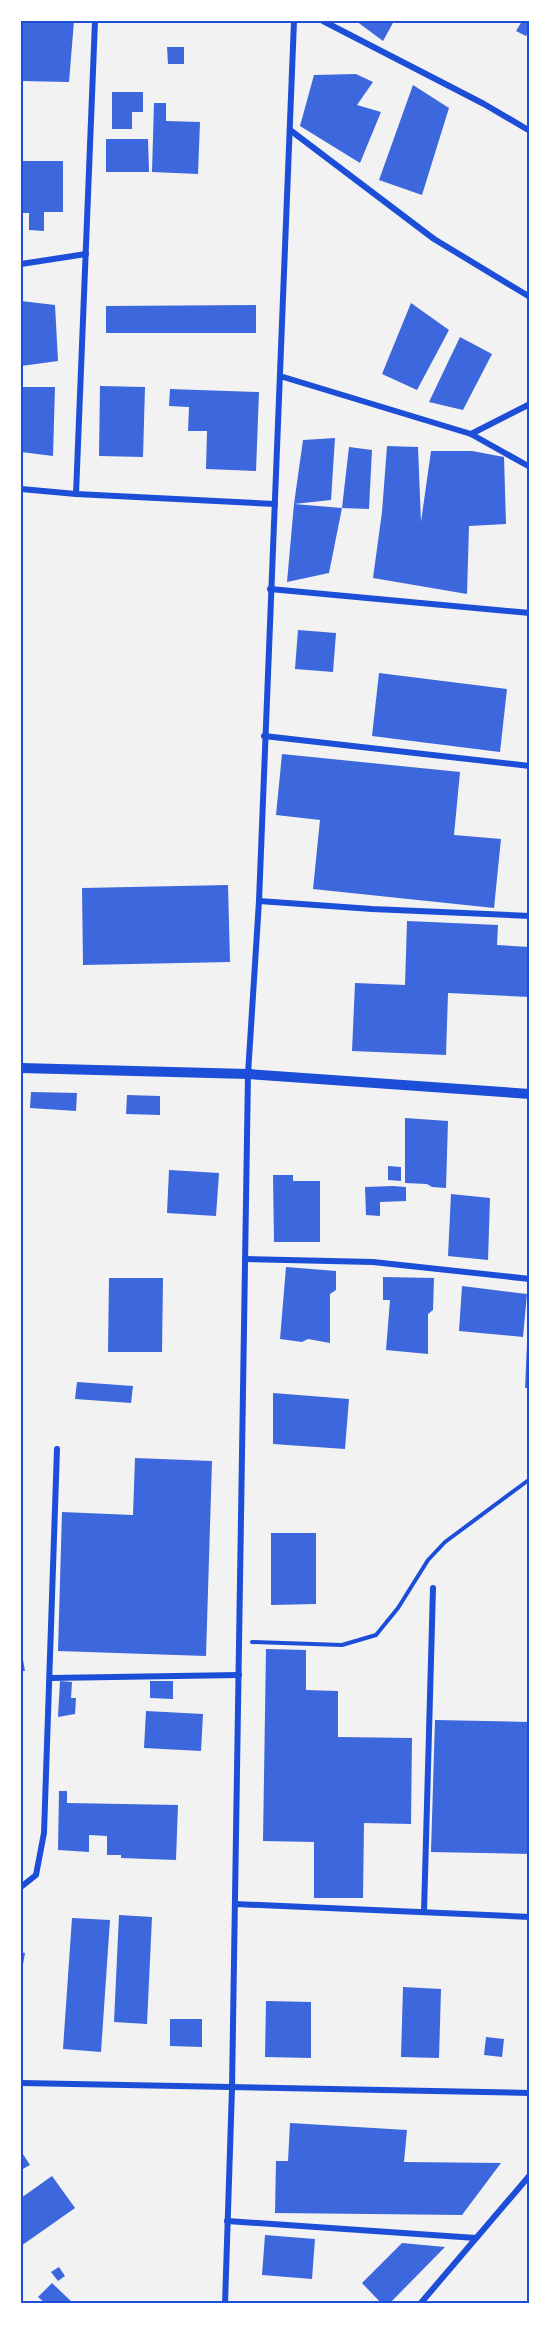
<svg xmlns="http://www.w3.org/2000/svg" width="551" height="2325" font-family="Bitter,serif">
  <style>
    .building { fill: #3d67dc }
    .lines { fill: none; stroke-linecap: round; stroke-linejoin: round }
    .path { stroke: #1d4ed8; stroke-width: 4 }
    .minor { stroke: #1d4ed8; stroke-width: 6 }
    .tertiary { stroke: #1d4ed8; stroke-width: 10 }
    .neatline { fill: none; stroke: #1d4ed8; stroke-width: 2 }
  </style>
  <rect width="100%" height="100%" fill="#f2f2f2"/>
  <g class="building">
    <polygon points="21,21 74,21 69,82 21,81"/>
    <polygon points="356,21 394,21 383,41"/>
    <polygon points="522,21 530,21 530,29 526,36 516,31"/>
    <polygon points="167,47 184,47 184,64 168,64"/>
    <polygon points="356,74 373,82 357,105 381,112 360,163 300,126 314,75"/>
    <polygon points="413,85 449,108 422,195 379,180"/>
    <polygon points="112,92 143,92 143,112 132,112 132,129 112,129"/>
    <polygon points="154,103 166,103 166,121 200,122 198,174 152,172"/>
    <polygon points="106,139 148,139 149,172 106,172"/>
    <polygon points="21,161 63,161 63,212 44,212 44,231 29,230 29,213 21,213"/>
    <polygon points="21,301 55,305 58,361 21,366"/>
    <polygon points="411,303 449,330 417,390 382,374"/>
    <polygon points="256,305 256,333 106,333 106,306"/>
    <polygon points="460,337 492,354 463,410 429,402"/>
    <polygon points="100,386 145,387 143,457 99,456"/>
    <polygon points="21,387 55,387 53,456 21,452"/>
    <polygon points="170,389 259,392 256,471 206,469 207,431 188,431 189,407 169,406"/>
    <polygon points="335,438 331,500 294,504 342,508 329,573 287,582 294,504 303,440"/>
    <polygon points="387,446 418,447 421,522 431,451 472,451 504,457 506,524 469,526 467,594 373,578 382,512"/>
    <polygon points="349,447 372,450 369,509 342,508"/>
    <polygon points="298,630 336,633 333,672 295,669"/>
    <polygon points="379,673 507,689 500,752 372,736"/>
    <polygon points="282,754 460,772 454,835 501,839 494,908 313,889 320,820 276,815"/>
    <polygon points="228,885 230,962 83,965 82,888"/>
    <polygon points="407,921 498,925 497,945 530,947 530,997 448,993 446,1055 352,1051 355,983 405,985"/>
    <polygon points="31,1092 77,1093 76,1111 30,1108"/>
    <polygon points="127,1095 160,1096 160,1115 126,1114"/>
    <polygon points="405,1118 448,1121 446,1188 432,1187 427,1184 405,1183"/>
    <polygon points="388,1166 401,1167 401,1181 388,1180"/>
    <polygon points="169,1170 219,1173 216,1216 167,1213"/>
    <polygon points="273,1175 293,1175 293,1181 320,1181 320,1242 274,1242"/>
    <polygon points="393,1186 406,1187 406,1201 380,1202 380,1216 366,1215 365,1187"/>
    <polygon points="451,1194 490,1198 488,1260 448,1256"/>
    <polygon points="286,1267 336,1271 336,1290 330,1294 330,1343 308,1339 302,1342 280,1339"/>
    <polygon points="383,1277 434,1278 433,1310 428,1314 428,1354 386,1350 390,1300 383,1300"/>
    <polygon points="109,1278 163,1278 162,1352 108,1352"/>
    <polygon points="462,1286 527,1294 523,1337 459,1331"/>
    <polygon points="527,1343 530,1343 530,1388 525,1388"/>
    <polygon points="77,1382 133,1386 131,1403 75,1399"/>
    <polygon points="273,1393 349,1399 345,1449 273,1444"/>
    <polygon points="135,1458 212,1461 206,1656 58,1651 62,1512 133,1515"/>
    <polygon points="271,1533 316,1533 316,1604 271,1605"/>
    <polygon points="21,1648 25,1671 21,1671"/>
    <polygon points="266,1649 306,1650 306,1690 338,1691 338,1737 412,1738 411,1824 364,1823 363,1898 314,1898 314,1842 263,1841"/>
    <polygon points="60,1681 72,1682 71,1698 76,1698 75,1714 58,1717"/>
    <polygon points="150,1681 173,1681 173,1699 150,1698"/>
    <polygon points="146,1711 203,1714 201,1751 144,1748"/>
    <polygon points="435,1720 530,1722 530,1854 431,1852"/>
    <polygon points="59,1791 67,1791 67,1803 178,1805 176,1860 121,1858 121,1855 107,1855 107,1836 89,1835 89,1852 58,1850"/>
    <polygon points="119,1915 152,1917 147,2024 114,2022"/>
    <polygon points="72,1918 110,1920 101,2052 63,2049"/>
    <polygon points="21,1952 25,1953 22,1970 21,1970"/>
    <polygon points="403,1987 441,1989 439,2058 401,2057"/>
    <polygon points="266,2001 311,2002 311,2058 265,2057"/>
    <polygon points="170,2019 202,2019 202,2047 170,2046"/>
    <polygon points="486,2037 504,2039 502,2057 484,2055"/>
    <polygon points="290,2123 407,2130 404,2162 501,2163 462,2215 275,2213 276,2161 288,2161"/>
    <polygon points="21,2151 30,2165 21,2170"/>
    <polygon points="52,2176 75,2208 21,2246 21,2198"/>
    <polygon points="265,2235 315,2239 312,2279 262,2275"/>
    <polygon points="402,2243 445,2247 389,2304 382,2304 362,2283"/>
    <polygon points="59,2267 65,2276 58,2281 51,2272"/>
    <polygon points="52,2283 74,2304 46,2304 38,2297"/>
  </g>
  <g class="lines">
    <polyline class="path" points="252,1642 342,1645 376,1635 398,1608 428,1560 445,1542 530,1479"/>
    <g class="minor">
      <polyline points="323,21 484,104 530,131"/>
      <polyline points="290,130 434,239 530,297"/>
      <polyline points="21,264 86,254"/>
      <polyline points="280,376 471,434 530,467"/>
      <polyline points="471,434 530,404"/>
      <polyline points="21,489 76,494 275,504"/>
      <polyline points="76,494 95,21"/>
      <polyline points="270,589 530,613"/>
      <polyline points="264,736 530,766"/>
      <polyline points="259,901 372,909 530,916"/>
      <polyline points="245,1259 373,1262 530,1279"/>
      <polyline points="50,1678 239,1675"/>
      <polyline points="21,1887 36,1875 44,1833 57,1449"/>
      <polyline points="235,1904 530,1917"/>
      <polyline points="424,1912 433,1588"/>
      <polyline points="21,2083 530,2093"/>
      <polyline points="227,2221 476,2238"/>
      <polyline points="225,2304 232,2088 248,1074 259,901 294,21"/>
      <polyline points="420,2304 530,2175"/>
    </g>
    <polyline class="tertiary" points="21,1068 248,1074 530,1094"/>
  </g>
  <rect width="551" height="2325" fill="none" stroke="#ffffff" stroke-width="45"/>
  <rect x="22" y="22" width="506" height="2280" class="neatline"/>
</svg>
